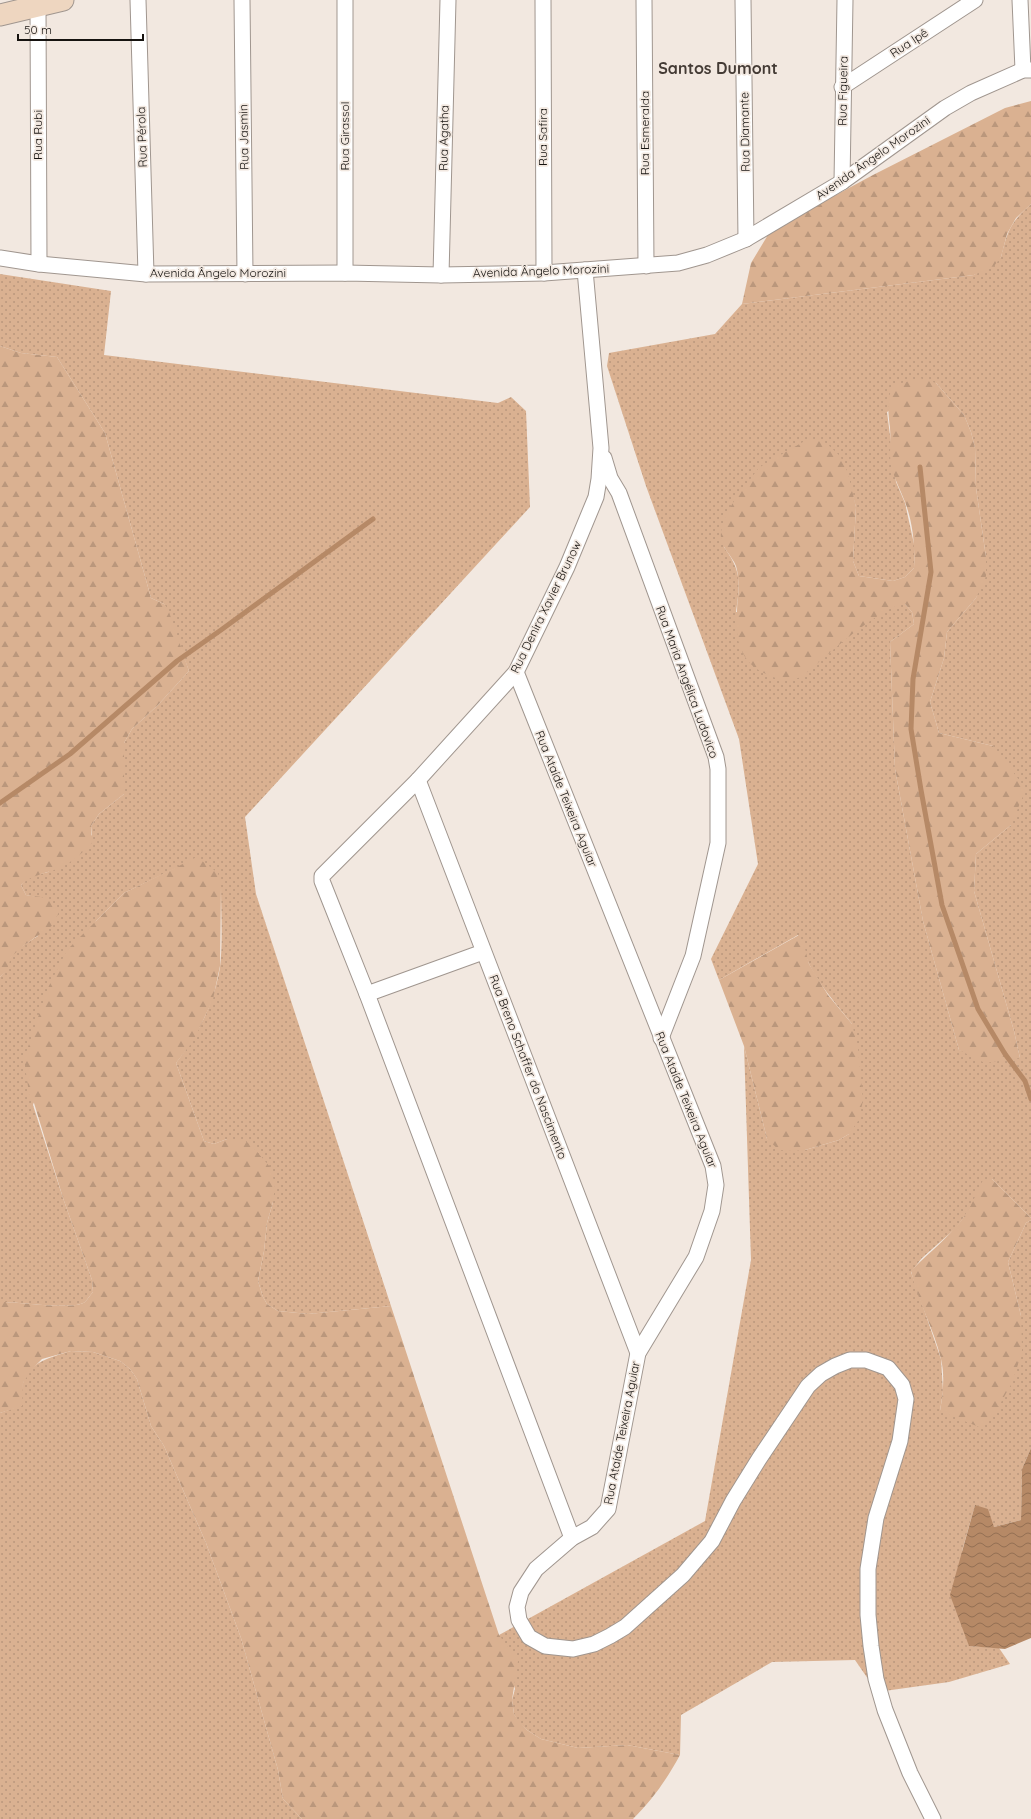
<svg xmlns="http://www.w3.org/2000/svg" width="1031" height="1819" font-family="Quicksand,sans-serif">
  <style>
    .grass { fill: url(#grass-dots); fill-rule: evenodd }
    .forest { fill: url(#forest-firs) }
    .water { fill: url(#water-waves) }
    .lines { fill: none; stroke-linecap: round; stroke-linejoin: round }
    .stream { stroke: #b68966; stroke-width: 5 }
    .street-casing { stroke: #a0968f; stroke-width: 17 }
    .secondary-casing { stroke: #a0968f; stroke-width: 23 }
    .street { stroke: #fff; stroke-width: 15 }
    .secondary { stroke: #eed6c0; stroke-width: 21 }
    .labels { text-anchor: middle; stroke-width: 3.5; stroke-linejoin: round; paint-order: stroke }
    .street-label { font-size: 12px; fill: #161310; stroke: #f2e8e0 }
    .district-label { font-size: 16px; font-weight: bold; fill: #443b35; stroke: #f2e8e0 }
  </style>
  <defs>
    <pattern id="grass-dots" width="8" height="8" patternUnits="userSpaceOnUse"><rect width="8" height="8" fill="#dab191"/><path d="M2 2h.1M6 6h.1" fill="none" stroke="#ba977c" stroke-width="1.8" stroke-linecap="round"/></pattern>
    <pattern id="forest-firs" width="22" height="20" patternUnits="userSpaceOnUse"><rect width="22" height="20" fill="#dab191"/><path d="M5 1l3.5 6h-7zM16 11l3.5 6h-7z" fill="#ba977c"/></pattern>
    <pattern id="water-waves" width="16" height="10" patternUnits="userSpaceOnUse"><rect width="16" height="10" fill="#b68966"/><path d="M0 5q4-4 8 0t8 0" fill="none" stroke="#936f53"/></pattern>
  </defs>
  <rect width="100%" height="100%" fill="#f2e8e0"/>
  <g class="grass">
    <path d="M1031,204v1014l-39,-39 -36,49 -34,30 -11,14 30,87 2,32 -3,20 81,-95 -13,-54 18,-39 5,-3v228l-9,21 -1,51 -27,7 -19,-22 -13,46 7,95 30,2 11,16 -61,18 -72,10 -22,-32 -83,2 -91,53 -1,40 -53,-10 -49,3 -37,-9 -14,-9 -9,-8 -4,-8 -2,-14 3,-11 -16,-54 206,-114 46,-261 -7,-214 23,93 38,11 34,-10 10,-6 3,-110c-15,-19 -32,-38 -43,-60 -4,-9 -5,-20 -11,-29l-79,45 -8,-21 47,-95 -19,-125 -93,-253 -39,-120 2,-13 106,-19 27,-30 232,-29 27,-18c7,-27 9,-34 30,-53zM936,383l28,32 7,17 4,16 1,40 10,69 -10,41 -29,34 -3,26 -14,44 9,31 54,13 18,79 -35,29 -2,37 40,140 6,27 -61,-8 -36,-129 -28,-152 -5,-127 24,-18 -2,-12 -7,-8h-9l-22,13 -138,-5c4,-29 6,-40 -12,-65l128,-54 4,14 -3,54 6,15 34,5 12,-4 9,-9v-24l-9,-41 -9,-21 -9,-70z"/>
    <path d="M0,274l111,17 -7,64 394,48 13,-6 15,14 4,96 -285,310 11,77 135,412 -83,8 -30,-3 -11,-7 -4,-7 -5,-16 6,-30 3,-28 6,-21 -46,-63 -13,5 -10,-3 -28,-78c23,-30 38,-59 44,-96 3,-25 1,-55 1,-80l-45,-19 -52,25 -28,28 -63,184 30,93 29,82 1,12c-3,3 -5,7 -8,10 -13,9 -67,-1 -85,0v-325c9,-7 6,-10 10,-19 5,-9 19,-16 28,-22l2,-38 -14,-3 -5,-10 8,-8 19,-5 44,-37 -1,-9 8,-12 25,-20v-51l8,-14 26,-24 31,-34 -25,-67 -13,-6 -46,-165 -48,-76 -36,-4 -21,-7z"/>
    <path d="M71,1351l22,1 27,9 10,8 7,10 14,47 13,20 42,97 35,95 37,132 5,29 19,20h-302v-406l22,-8c0,-6 -1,-16 1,-22 7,-22 29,-26 48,-32z"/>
  </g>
  <g class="forest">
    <polygon points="1031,101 1031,204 1016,218 1007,234 1001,257 994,266 974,275 742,304 751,263 771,230 873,175 1005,108"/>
    <path d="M0,346l21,7 36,4 48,76 46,165 13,6 4,5 21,62 -31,34 -26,24 -8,14v51l-25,20 -8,12 1,17c-9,9 -18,18 -30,24 -15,7 -28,6 -41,18l5,10c17,3 25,0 33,17l-6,13 -30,21 -12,11 -4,14 -7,6z"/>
    <path d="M919,378l17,5 28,32 7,17 4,16 1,40 10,69v19l-10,22 -29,34 -3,26 -14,44 9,31 54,13 33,43 -15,36 -35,29 -2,37 40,140 6,27 -35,5 -26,-13 -36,-129 -28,-152 -5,-127 24,-18 -2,-12 -7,-8c-25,2 -82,55 -103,73 -14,4 -26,3 -38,-4 -25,-12 -29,-36 -27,-62 0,-11 3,-22 1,-33 0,-4 -1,-8 -2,-12 -4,-11 -17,-20 -15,-33 2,-23 23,-44 36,-63l6,-5 40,-23 12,-2 11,3 14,13 8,17 8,34 -3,54 6,15 34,5 12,-4 9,-9c1,-23 -1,-45 -9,-66 -5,-13 -11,-24 -14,-37 -2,-12 0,-25 -1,-37 -2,-17 -3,-25 2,-42z"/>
    <path d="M197,857l21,16 3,14 -1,79 -7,33 -19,41 -18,23 28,78 10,3 13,-5h16l9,7 18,21 5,18 -2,17 -6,21 -3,28 -6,30 5,16 4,7 11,7 30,3 83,-8 108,329 19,26 -6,39 2,14 5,8 8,8 14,9 37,9 49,-3 53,10c-13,24 -27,44 -47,64h-331l-19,-20 -5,-29 -37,-132 -35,-95 -42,-97 -13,-20 -14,-47 -7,-10 -10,-8 -27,-9 -22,-1 -29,8 -10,10 -9,14 -1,23 -22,7v-111c18,-1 72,9 85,0 3,-3 5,-7 8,-10l-1,-12 -29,-82 -29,-95 -4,-3 -6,-41 24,-71 19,-38 57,-57z"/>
    <polygon points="799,935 804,945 809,964 828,995 852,1024 858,1048 863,1101 858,1121 849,1134 839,1140 805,1150 793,1151 779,1150 767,1139 744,1046 719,980"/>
    <path d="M992,1179l39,39v2l-5,3 -18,39 13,54 1,36 -10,31 -16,28 -17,16 -39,-16c3,-17 5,-35 1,-52 -7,-30 -23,-57 -30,-88 14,-15 30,-27 44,-43 13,-13 20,-32 28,-48z"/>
  </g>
  <polygon class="water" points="1031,1448 1031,1638 1005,1649 969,1646 950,1595 975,1505 988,1509 994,1527 1021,1520 1022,1469"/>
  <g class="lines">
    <g class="stream">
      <polyline points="920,467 931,572 913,679 911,729 921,790 942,905 978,1009 1005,1054 1025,1081 1031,1099"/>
      <polyline points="0,803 70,754 177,661 221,630 373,519"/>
    </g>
    <g class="street-casing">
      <g id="street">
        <polyline points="138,0 146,274"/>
        <polyline points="242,0 245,274"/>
        <polyline points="543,0 544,273"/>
        <polyline points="644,0 646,266"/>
        <polyline points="743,0 746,239"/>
        <polyline points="1020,0 1023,70"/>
        <polyline points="38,6 39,264"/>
        <polyline points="842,87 975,0"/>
        <polyline points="842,182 845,0"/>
        <polyline points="0,258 39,264 146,274 345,273 441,275 544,273 678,263 707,255 746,239 842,182 945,108 971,93 1023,70 1031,70"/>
        <polyline points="345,273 345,0"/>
        <polyline points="441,275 448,0"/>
        <polyline points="604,458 610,478 619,493 716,757 718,769 718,843 693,956 661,1038"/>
        <polyline points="516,672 713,1166 716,1185 712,1211 696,1257 638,1353 608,1509 592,1527 572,1538 536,1569 521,1592 517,1607 519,1620 529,1637 545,1646 573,1649 594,1644 610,1636 625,1627 683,1575 712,1541 733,1501 759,1459 808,1386 821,1374 835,1366 850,1360 866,1360 888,1368 902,1385 906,1399 900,1441 876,1518 868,1569 868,1615 871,1646 876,1679 885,1710 910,1773 933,1819"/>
        <polyline points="418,780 638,1353"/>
        <polyline points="367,994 483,952"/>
        <polyline points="572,1538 367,994 322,881 322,876 418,780 516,672 567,567 596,497 599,479 601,448 585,270"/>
      </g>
    </g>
    <g class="secondary-casing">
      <polyline id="secondary" points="0,15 63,0"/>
    </g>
    <use href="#street" class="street"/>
    <use href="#secondary" class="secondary"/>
  </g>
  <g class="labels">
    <g class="street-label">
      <text transform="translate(909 43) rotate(-33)" y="4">Rua Ipê</text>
      <text transform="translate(843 91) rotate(-89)" y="4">Rua Figueira</text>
      <text transform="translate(745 132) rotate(-91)" y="4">Rua Diamante</text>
      <text transform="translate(645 133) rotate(-90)" y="4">Rua Esmeralda</text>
      <text transform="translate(38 135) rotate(-90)" y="4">Rua Rubi</text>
      <text transform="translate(345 136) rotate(-90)" y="4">Rua Girassol</text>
      <text transform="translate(142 137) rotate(-92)" y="4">Rua Pérola</text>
      <text transform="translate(244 137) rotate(-91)" y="4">Rua Jasmin</text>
      <text transform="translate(543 137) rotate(-90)" y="4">Rua Safira</text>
      <text transform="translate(444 138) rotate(-89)" y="4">Rua Agatha</text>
      <text transform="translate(873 158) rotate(-35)" y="4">Avenida Ângelo Morozini</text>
      <text transform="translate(541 271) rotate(-2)" y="4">Avenida Ângelo Morozini</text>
      <text x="218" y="277">Avenida Ângelo Morozini</text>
      <text transform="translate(546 607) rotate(-64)" y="4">Rua Denira Xavier Brunow</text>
      <text transform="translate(687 682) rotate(70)" y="4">Rua Maria Angélica Ludovico</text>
      <text transform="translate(566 799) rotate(68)" y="4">Rua Ataíde Teixeira Aguiar</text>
      <text transform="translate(528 1067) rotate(69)" y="4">Rua Breno Schaffer do Nascimento</text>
      <text transform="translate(686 1100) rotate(68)" y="4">Rua Ataíde Teixeira Aguiar</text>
      <text transform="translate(622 1433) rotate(-79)" y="4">Rua Ataíde Teixeira Aguiar</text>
    </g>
    <g class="district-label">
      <text x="718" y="74">Santos Dumont</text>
    </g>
  </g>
  <path d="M18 34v6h125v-6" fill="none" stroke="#161310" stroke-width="2"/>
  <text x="24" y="34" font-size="12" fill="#161310" stroke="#f2e8e0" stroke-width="3" paint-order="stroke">50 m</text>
</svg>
